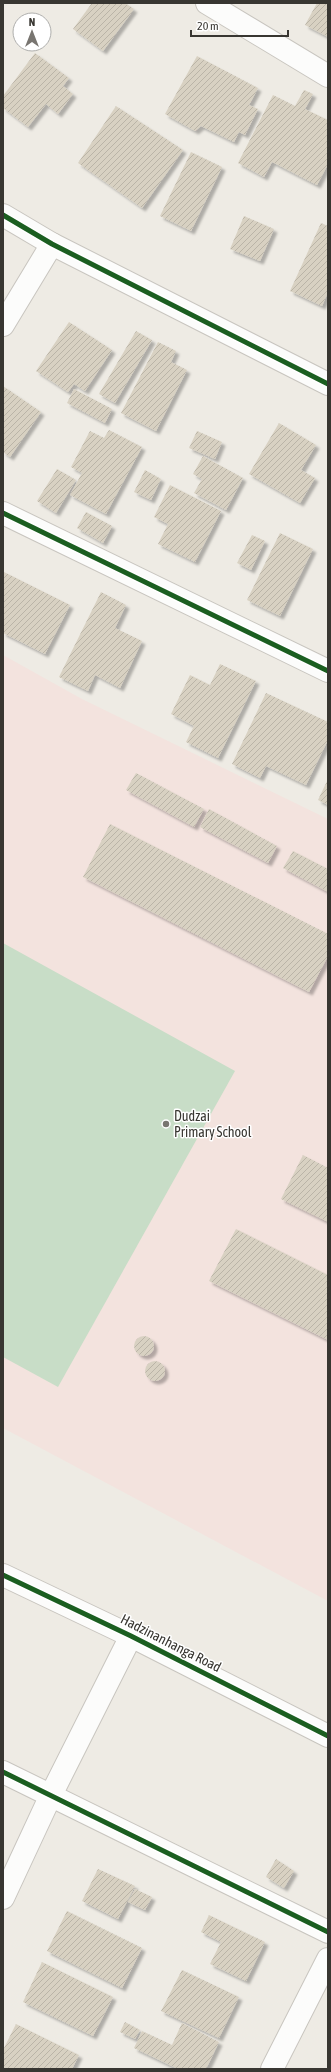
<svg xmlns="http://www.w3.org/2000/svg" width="331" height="2072" font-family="'Asap Condensed',sans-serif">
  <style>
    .education { fill: #f3e3de }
    .green { fill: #c8ddc7 }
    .building { fill: url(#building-hatch); filter: url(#shadow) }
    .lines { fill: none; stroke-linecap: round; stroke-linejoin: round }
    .minor-casing { stroke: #c8c5bf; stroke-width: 24 }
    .tertiary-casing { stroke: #c8c5bf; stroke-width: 24 }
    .minor { stroke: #fcfcfb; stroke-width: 22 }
    .tertiary { stroke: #fcfcfb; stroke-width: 22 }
    .cycleway-casing { stroke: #fff; stroke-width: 8 }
    .cycleway { stroke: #1b5e20; stroke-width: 5 }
    .poi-dot { fill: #787570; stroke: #fff; stroke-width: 1.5 }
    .labels { text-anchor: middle; stroke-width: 3; stroke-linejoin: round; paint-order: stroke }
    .poi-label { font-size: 14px; fill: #383631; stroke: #fff; text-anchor: start }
    .street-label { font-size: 14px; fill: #383631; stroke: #fff }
  </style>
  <defs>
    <pattern id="building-hatch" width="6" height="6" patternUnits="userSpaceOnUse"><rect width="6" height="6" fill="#d8d1c2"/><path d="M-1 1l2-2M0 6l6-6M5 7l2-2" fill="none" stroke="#bab4a7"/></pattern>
    <filter id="shadow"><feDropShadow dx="3.5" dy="3.5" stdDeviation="1" flood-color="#0004"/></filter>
  </defs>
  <rect width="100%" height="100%" fill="#eeebe4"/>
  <polygon class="education" points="3,655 82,699 328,819 328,1601 3,1428"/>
  <polygon class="green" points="3,943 235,1071 58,1387 3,1357"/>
  <g class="building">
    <polygon points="92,3 125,3 134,9 103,51 73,29"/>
    <polygon points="317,3 328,3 328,37 305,25"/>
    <polygon points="35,53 69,78 63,86 73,94 58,114 46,104 28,127 3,108 3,96"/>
    <polygon points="197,56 258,88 249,105 258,109 245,135 239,132 234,142 201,126 195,131 165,114"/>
    <polygon points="304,90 313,94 305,109 328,120 328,164 317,185 272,162 264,177 238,163 273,95 295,106"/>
    <polygon points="116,106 183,150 142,208 78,163"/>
    <polygon points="191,152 222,167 191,231 160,216"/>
    <polygon points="244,216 274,229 260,261 230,249"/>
    <polygon points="321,223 328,226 328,292 322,306 290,291"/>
    <polygon points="69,322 112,350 85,391 74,384 68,392 36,371"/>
    <polygon points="136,331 152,340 115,403 99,394"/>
    <polygon points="158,342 176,351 171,362 187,370 156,431 121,413"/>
    <polygon points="3,386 41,412 10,457 3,452"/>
    <polygon points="74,389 112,409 105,423 67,403"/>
    <polygon points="279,423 316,445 301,470 315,478 300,503 249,474"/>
    <polygon points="109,430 142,447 106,514 70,495 82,473 71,467 90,431 104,438"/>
    <polygon points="197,431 222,442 215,459 189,448"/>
    <polygon points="203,456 243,478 226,510 194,493 202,479 193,474"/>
    <polygon points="57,469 76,480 56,513 37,501"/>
    <polygon points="145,470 161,479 151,500 134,492"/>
    <polygon points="170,485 221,511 195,562 158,544 168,524 154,517"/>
    <polygon points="86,512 112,526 103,543 77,528"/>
    <polygon points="280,533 313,549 280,616 247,600"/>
    <polygon points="252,535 265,541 251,570 237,563"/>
    <polygon points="4,572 70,605 45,654 3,633"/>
    <polygon points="101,592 126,605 115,628 142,641 120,688 95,675 88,691 59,677"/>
    <polygon points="220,664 256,681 218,758 186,742 194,726 171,714 190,675 210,685"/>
    <polygon points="266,693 328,722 328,740 306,785 266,766 260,778 232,764"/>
    <polygon points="136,773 204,809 194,827 126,790"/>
    <polygon points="328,779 328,805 318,800"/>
    <polygon points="209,809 277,846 268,863 200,827"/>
    <polygon points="110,824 328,934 328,956 309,992 83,877"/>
    <polygon points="293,851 328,869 328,892 283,868"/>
    <polygon points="303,1155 328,1168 328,1222 281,1199"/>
    <polygon points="236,1229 328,1275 328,1340 209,1281"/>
    <circle cx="144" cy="1346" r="10"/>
    <circle cx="155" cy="1371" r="10"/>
    <polygon points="276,1859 294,1871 284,1888 266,1877"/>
    <polygon points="98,1869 135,1886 118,1919 82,1901"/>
    <polygon points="135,1889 152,1897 145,1910 128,1902"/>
    <polygon points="67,1911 142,1948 122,1988 47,1951"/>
    <polygon points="209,1915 265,1942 246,1981 210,1964 221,1942 201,1932"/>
    <polygon points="42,1962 113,1997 93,2036 23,2002"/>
    <polygon points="182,1970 239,1997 219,2038 161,2011"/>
    <polygon points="125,2022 140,2030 135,2039 120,2032"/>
    <polygon points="182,2023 219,2042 206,2069 178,2069 134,2048 142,2031 172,2045"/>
    <polygon points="16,2024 79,2055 72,2069 3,2068 3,2050"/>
  </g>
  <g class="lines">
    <g class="minor-casing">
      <g id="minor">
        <polyline points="207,3 328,76"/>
        <polyline points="3,215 52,244 328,384"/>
        <polyline points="3,325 52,244"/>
        <polyline points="3,513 328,671"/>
        <polyline points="3,1772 328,1932"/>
        <polyline points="3,1898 51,1795 131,1636"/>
        <polyline points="272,2069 328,1959"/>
      </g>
    </g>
    <g class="tertiary-casing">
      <polyline id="tertiary" points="3,1575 131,1636 328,1736"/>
    </g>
    <use href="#minor" class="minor"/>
    <use href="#tertiary" class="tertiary"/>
    <g class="cycleway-casing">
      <g id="cycleway">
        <polyline points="3,215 52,244 328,384"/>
        <polyline points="3,513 328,671"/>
        <polyline points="3,1575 131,1636 328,1736"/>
        <polyline points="3,1772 328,1932"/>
      </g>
    </g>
    <use href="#cycleway" class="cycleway"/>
  </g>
  <circle class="poi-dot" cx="166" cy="1124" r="4"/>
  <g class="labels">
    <g class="poi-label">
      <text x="174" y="1121">Dudzai<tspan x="174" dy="16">Primary School</tspan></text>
    </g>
    <g class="street-label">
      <text transform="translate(171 1643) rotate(27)" y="5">Hadzinanhanga Road</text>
    </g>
  </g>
  <rect width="331" height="2072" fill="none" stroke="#383631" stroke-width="8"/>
  <g transform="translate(32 32)"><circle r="19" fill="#ffffff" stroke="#afafad"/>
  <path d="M0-3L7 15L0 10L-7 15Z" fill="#787570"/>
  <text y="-6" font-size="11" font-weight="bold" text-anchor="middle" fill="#383631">N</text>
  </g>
  <path d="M191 30v6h97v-6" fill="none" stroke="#383631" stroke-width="2"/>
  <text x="197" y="30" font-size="12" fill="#383631" stroke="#ffffff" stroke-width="3" paint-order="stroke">20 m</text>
</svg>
